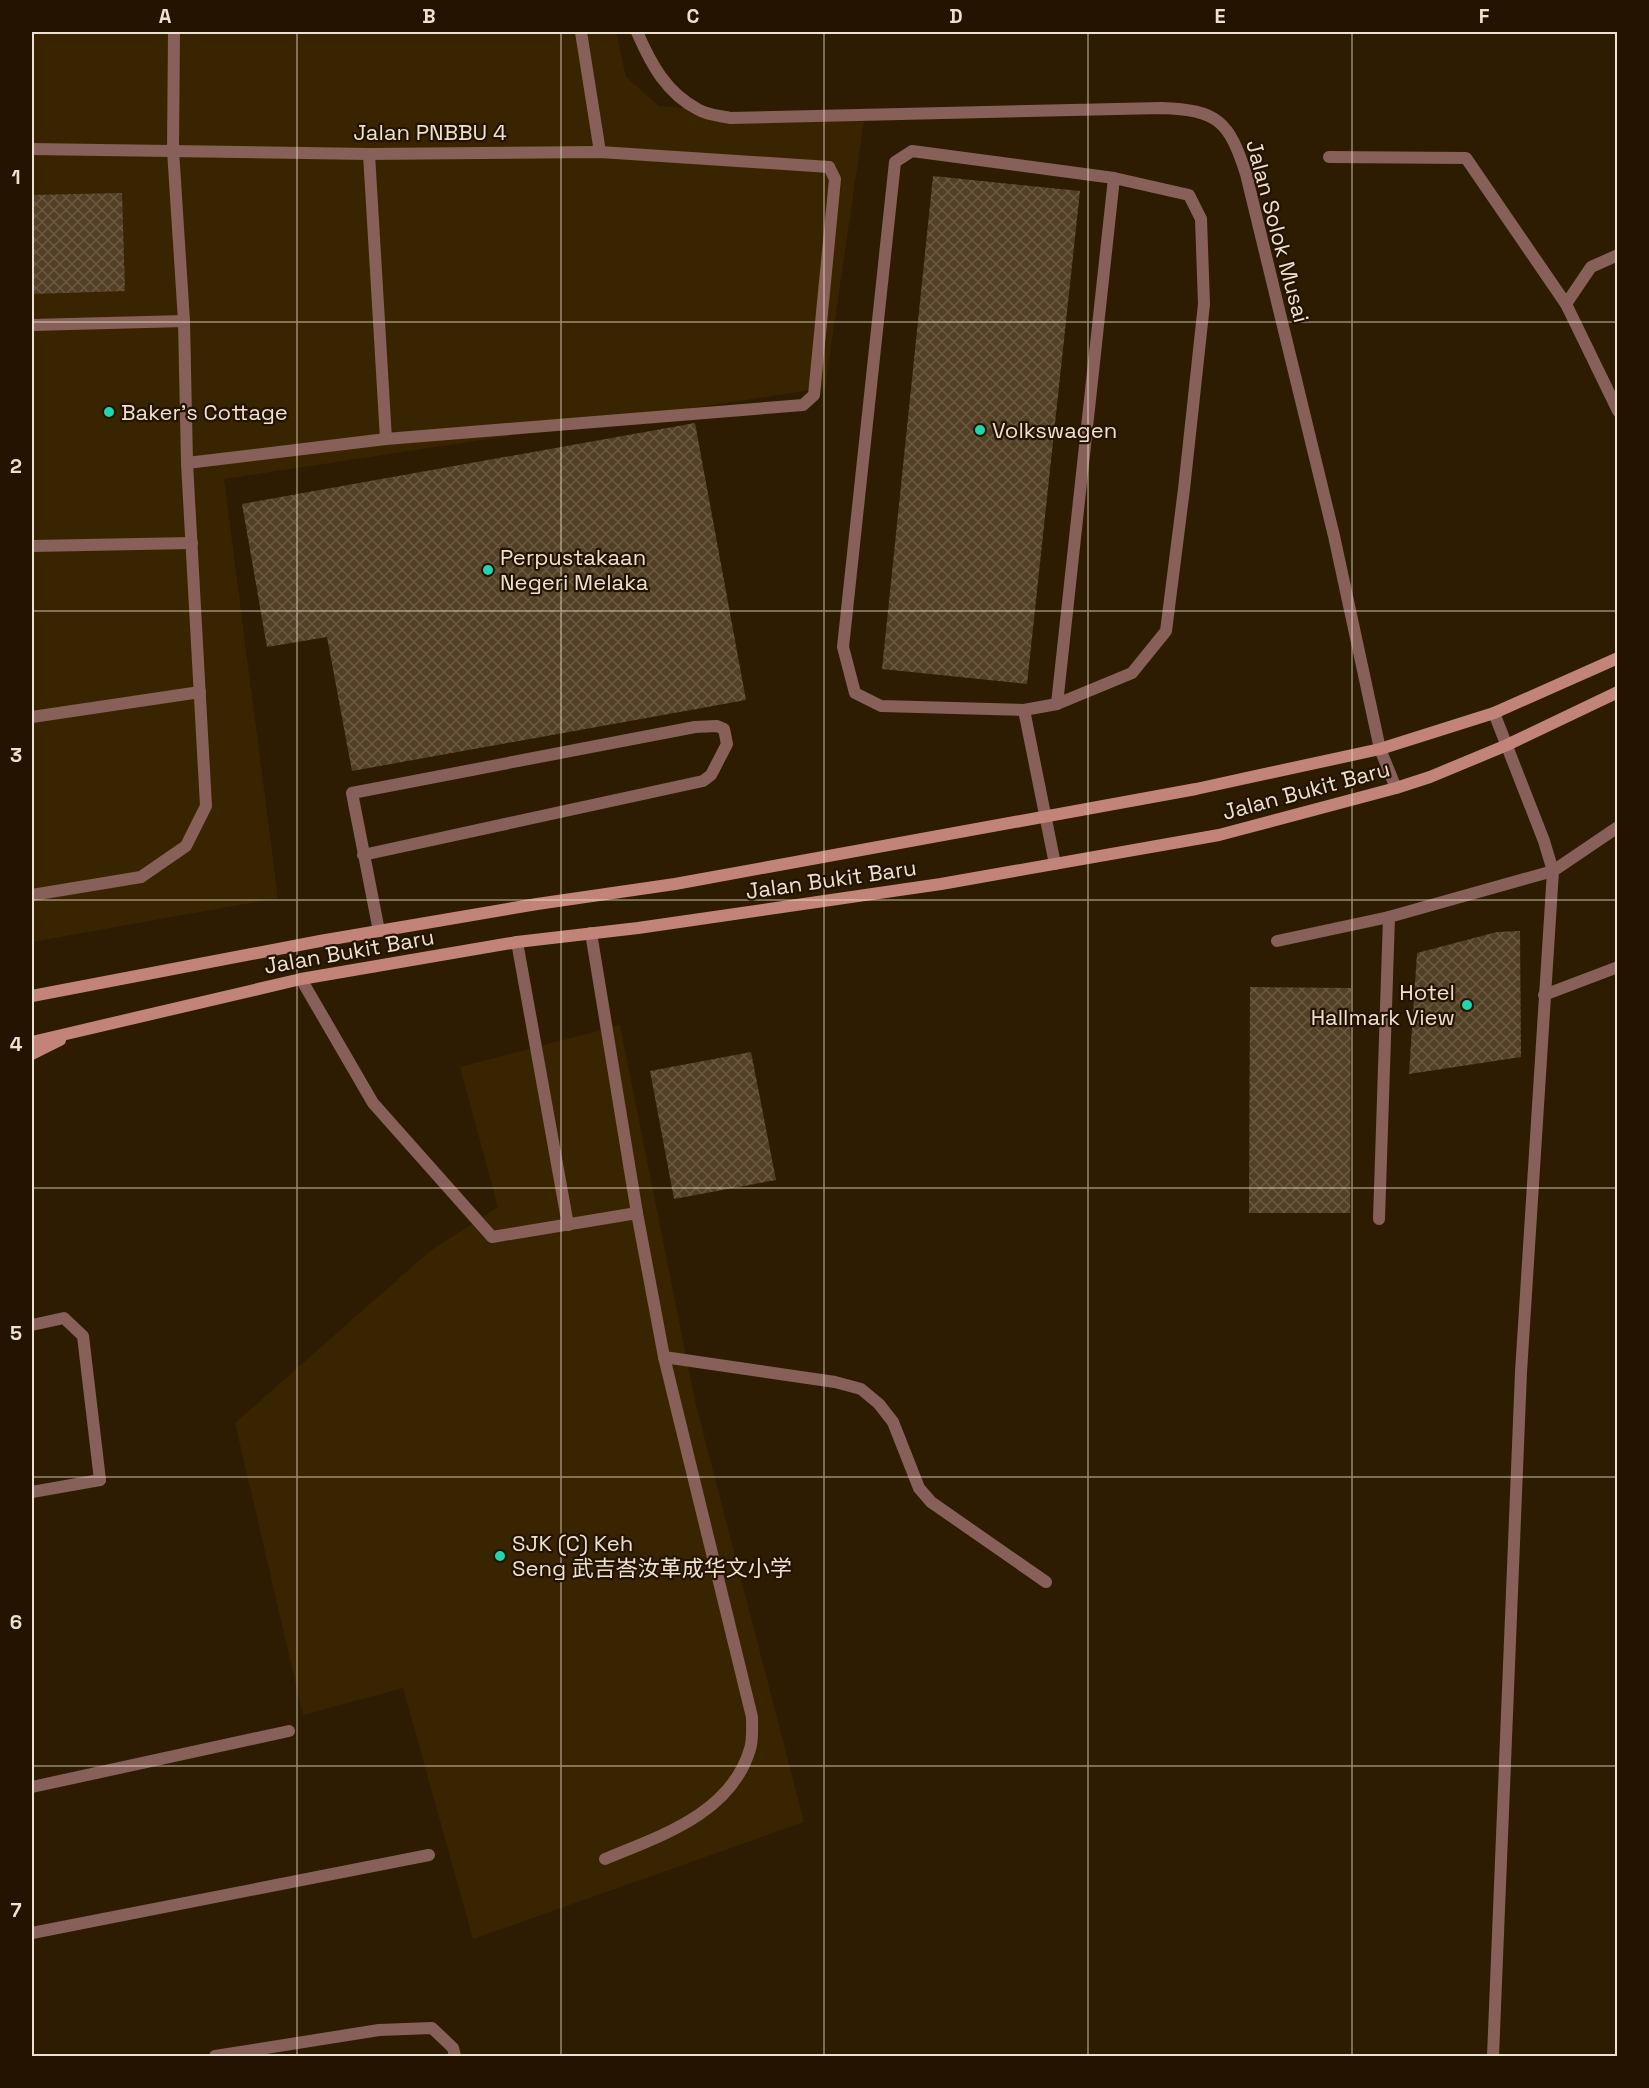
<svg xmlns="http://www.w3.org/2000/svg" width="1649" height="2088" font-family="'Space Grotesk','Noto Sans SC',sans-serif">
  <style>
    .built { fill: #392400 }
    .building { fill: url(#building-cross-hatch) }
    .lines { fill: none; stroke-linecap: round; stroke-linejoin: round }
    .service { stroke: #876059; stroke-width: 12 }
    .minor { stroke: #876059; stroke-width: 12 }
    .secondary { stroke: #c28478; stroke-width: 12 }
    .grid { fill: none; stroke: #ede1d1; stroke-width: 1.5; stroke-opacity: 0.55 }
    .poi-dot { fill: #20d5b0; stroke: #231300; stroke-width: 2 }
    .labels { text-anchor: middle; stroke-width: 4.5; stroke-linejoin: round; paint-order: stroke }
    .street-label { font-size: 22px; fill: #ede1d1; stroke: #231300 }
    .poi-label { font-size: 22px; fill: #ede1d1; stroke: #231300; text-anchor: start }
    .neatline { fill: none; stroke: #ede1d1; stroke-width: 2 }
    .grid-label { font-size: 20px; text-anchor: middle; font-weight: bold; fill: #ede1d1 }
  </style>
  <defs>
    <pattern id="building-cross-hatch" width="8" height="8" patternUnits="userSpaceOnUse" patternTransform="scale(1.5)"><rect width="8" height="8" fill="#523f24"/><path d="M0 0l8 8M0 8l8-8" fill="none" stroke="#6b5a43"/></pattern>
  </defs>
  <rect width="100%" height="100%" fill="#2d1c01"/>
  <g class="built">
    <polygon points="32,32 616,32 626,77 659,106 864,121 825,388 224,479 278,898 32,942"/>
    <polygon points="620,1025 695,1401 804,1822 473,1939 403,1688 303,1715 235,1423 430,1251 498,1207 460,1067"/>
  </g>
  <g class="building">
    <polygon points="933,176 1080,191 1027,684 882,669"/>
    <polygon points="122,193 125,291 32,294 32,195"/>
    <polygon points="695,423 746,700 352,771 327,637 267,647 242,504"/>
    <polygon points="1520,931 1521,1057 1409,1074 1417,953 1497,932"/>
    <polygon points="1250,987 1351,988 1350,1213 1249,1213"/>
    <polygon points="751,1052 776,1180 674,1199 650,1071"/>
  </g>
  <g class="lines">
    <g class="service">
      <polyline points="173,150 174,32"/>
      <polygon points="912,151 1114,178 1189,195 1201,219 1204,304 1184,489 1166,631 1132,673 1057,704 1024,710 881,706 855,693 843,647 895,162"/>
      <polyline points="369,154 386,439"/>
      <polyline points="1566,304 1591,267 1618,255"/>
      <polyline points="32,325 184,321"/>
      <polyline points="187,463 386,439 803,405 814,395 835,179 829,167"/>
      <polyline points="1057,704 1114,178"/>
      <polyline points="1024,710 1055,864"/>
      <polyline points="32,717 200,692"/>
      <polyline points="363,855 703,781 711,775 727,744 724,729 717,726 695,727 352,793 379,931"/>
      <polyline points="591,933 637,1213 664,1357 835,1382 861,1389 879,1404 893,1422 919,1488 931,1502 1046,1582"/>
      <polyline points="517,942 568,1225"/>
      <polyline points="301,979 373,1103 492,1237 637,1213"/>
      <polyline points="1544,995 1618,967"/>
      <polyline points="1379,1219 1389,917"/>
      <polyline points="32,1325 64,1318 83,1336 100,1480"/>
      <path d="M605,1859c55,-23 126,-45 145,-110 3,-9 2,-22 2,-32l-88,-360"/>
      <polyline points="32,1933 429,1855"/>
    </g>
    <g class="minor">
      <polyline points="581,32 600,152"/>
      <path d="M637,32c14,32 29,61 62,78 9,5 22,6 31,8l431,-10c57,2 68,13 85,66l88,362 46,213 16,39"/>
      <polyline points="32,149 369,154 600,152 829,167"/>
      <polyline points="1329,157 1466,158 1566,304 1618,411"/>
      <polyline points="32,546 192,543"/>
      <polyline points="32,895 141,877 186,846 206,806 187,463 184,321 173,150"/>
      <polyline points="1277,941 1389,917 1553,871 1618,827"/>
      <polyline points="32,1492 100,1480"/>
      <polyline points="32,1787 289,1731"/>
      <polyline points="215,2056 379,2030 432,2028 453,2048 455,2056"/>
      <polyline points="1493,2056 1521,1372 1553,871 1544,841 1494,713"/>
    </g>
    <g class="secondary">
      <polyline points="32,996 320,941 537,904 675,884 1196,789 1380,749 1494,713 1618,658"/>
      <polyline points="32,1042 301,979 517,942 638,928 941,884 1219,835 1396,788 1430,777 1507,745 1618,692"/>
      <polyline points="32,1054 60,1040"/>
    </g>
  </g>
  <path class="grid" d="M297,32v2024M561,32v2024M824,32v2024M1088,32v2024M1352,32v2024M32,322h1586M32,611h1586M32,900h1586M32,1188h1586M32,1477h1586M32,1766h1586"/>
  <g class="poi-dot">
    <circle cx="109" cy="412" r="6"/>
    <circle cx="980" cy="430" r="6"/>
    <circle cx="488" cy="570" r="6"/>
    <circle cx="1467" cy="1005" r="6"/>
    <circle cx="500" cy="1556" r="6"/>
  </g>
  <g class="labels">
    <g class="street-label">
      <text x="430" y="140">Jalan PNBBU 4</text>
      <text transform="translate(1278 231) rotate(75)" y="8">Jalan Solok Musai</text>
      <text transform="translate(1306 790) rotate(-15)" y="8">Jalan Bukit Baru</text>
      <text transform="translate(831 879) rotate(-8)" y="8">Jalan Bukit Baru</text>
      <text transform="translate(349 951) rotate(-10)" y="8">Jalan Bukit Baru</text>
    </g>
    <g class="poi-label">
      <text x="121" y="420">Baker's Cottage</text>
      <text x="992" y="438">Volkswagen</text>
      <text x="500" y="565">Perpustakaan<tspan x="500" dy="25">Negeri Melaka</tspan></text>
      <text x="1455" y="1000" text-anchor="end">Hotel<tspan x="1455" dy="25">Hallmark View</tspan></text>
      <text x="512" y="1551">SJK (C) Keh<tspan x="512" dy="25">Seng 武吉峇汝革成华文小学</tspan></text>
    </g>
  </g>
  <rect width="1649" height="2088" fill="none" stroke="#231300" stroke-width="66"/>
  <rect x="33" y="33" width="1583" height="2022" class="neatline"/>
  <g class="grid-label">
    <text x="165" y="23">A</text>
    <text x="429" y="23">B</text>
    <text x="693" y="23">C</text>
    <text x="956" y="23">D</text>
    <text x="1220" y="23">E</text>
    <text x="1484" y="23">F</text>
    <text x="16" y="184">1</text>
    <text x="16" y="473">2</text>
    <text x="16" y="762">3</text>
    <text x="16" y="1051">4</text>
    <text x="16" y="1340">5</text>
    <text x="16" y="1629">6</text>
    <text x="16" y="1917">7</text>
  </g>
</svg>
